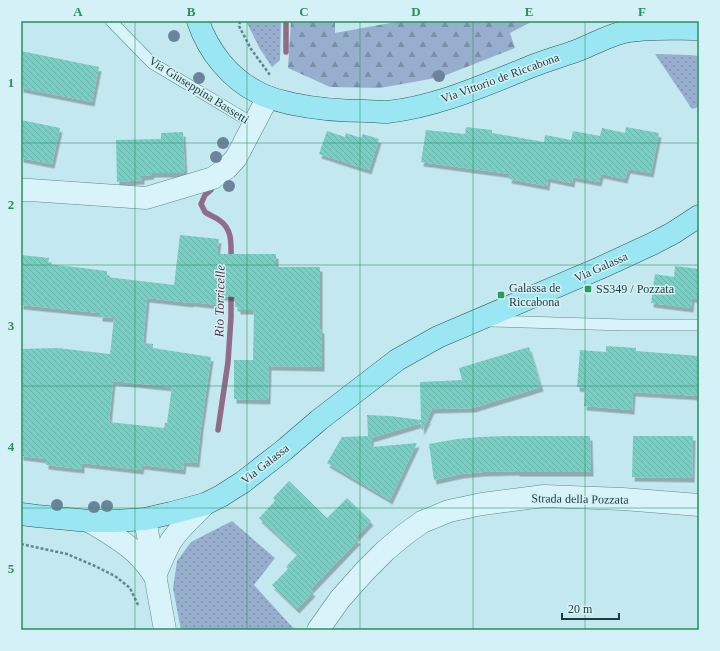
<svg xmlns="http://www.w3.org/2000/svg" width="720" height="651" font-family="Georgia,serif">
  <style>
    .green { fill: url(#green-dots) }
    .forest { fill: url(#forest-firs) }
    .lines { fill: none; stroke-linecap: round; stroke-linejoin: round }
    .stream { stroke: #916c89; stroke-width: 5.5 }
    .building { fill: url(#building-back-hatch); fill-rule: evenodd; filter: url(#shadow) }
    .lane-casing { stroke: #5a8b8a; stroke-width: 12 }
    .street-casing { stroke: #5a8b8a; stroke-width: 23 }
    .primary-casing { stroke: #2e5855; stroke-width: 23 }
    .path { stroke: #5a8b8a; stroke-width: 2.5; stroke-dasharray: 3 2; stroke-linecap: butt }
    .lane { stroke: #d8f4fa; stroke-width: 11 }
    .street { stroke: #d8f4fa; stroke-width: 22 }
    .primary { stroke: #9be6f3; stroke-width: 22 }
    .tree { fill: #6c849b }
    .grid { fill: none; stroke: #279159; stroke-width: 1; stroke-opacity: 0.55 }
    .poi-dot { fill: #289b5d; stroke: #d4f1f7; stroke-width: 1.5 }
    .labels { text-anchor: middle; stroke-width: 3; stroke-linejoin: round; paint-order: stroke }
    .street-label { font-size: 12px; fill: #1e3a39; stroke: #d4f1f7 }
    .poi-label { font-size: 12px; fill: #1e3a39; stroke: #d4f1f7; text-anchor: start }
    .water-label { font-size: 13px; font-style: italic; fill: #5a2d48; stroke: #d4f1f7 }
    .neatline { fill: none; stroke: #279159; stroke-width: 1.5 }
    .grid-label { font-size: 13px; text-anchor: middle; font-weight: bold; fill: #279159 }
  </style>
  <defs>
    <pattern id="green-dots" width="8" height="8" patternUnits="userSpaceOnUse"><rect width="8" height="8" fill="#98aece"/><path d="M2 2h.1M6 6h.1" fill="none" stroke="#7b8fa8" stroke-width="1.8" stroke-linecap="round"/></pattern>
    <pattern id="forest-firs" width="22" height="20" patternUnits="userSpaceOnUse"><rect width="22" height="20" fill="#98aece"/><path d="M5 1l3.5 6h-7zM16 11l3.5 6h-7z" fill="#7b8fa8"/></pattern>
    <pattern id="building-back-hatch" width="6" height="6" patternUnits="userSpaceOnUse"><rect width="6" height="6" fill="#79cfc4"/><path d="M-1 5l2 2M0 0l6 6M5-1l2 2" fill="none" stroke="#68b2a9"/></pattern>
    <filter id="shadow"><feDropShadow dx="2.5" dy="4.5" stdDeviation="0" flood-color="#0004"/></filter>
  </defs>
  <rect width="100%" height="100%" fill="#c4e8ef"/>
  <g class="green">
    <polygon points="248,21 281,21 280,60 272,67 260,49 247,23"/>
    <polygon points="655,54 690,55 699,56 699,107 692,109"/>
    <polygon points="232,521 275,558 254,585 295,630 181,630 173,588 177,561 191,542"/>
  </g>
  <polygon class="forest" points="291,21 335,21 335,33 401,21 533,21 510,33 515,48 441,77 380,88 330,87 288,68"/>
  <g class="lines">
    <g class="stream">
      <polyline points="286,52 286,21"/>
      <path d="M211,190l-6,5 -4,9 4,8c4,3 10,5 14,8 14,9 12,25 12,40"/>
      <polyline points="218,430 228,362 231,317 231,291"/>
    </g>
  </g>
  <g class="building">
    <polygon points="21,51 99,67 92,102 21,88"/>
    <polygon points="21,120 60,128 52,164 21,158"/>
    <polygon points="466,127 492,130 492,133 544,142 545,135 571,140 573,131 600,136 602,128 625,133 626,127 659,133 651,173 628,169 625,179 601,174 599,182 573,177 572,183 548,178 547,186 509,179 510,174 421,162 426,130 465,134"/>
    <polygon points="327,131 345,137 346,133 361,138 363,134 379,139 369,170 319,154"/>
    <polygon points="183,132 185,173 152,173 151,175 142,176 142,180 117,182 116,140 161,139 161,133"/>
    <path d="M180,235l39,4 -2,15h59v13h44v62h2v38l-53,-1 -1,34 -34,-1v-39h19l1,-50h-16v-3h-3v-10l-15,-1 -2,9 -27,-3v1l-44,-5 -4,45 10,1v4l58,9 -10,70 -4,36 -13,-1 -1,8 -41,-5 -1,5 -59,-7v6l-36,-4v-6l-25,-3v-107l36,-1 53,6 4,-36 -14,-1v-4l-79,-8v-50l28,3 -1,6 59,7v6l67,8zM113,381l59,6 -5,36h-2l-1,5 -55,-6z"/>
    <polygon points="675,266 699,269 699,299 692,298 691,308 651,303 655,274 674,277"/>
    <polygon points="606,346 636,348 636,351 699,356 699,396 633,392 632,410 584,406 585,388 577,387 580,350 606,352"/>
    <polygon points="529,347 541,387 473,408 432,409 427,420 429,421 427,421 422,431 421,423 371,438 372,447 417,443 390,500 327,463 342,437 368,436 367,415 390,416 421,420 420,382 462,380 459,368"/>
    <polygon points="506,436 590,436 591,472 517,472 517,471 483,472 461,474 434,480 429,444 457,439 480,437"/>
    <polygon points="633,436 693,436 692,478 632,477"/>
    <polygon points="289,481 327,518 347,498 371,521 355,538 358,540 310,590 313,592 297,609 272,585 288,569 286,567 298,554 259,518 275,501 273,498"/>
  </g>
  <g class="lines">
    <g class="lane-casing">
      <g id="lane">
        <polyline points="111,21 152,63 254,124"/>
        <polyline points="490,321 623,325 699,325"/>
      </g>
    </g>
    <g class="street-casing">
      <g id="street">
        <polyline points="21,190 30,190 146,198 213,178 227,168 236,158 268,97"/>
        <polyline points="145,519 165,630"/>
        <path d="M89,521c17,10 33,19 47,32 7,7 13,14 18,22"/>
        <path d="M155,576c5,-12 10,-24 16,-35 9,-14 23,-25 34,-37"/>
        <polyline points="318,630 340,599 365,571 385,551 404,535 422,522 449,511 482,504 544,496 623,499 699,505"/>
      </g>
    </g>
    <g class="primary-casing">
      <g id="primary">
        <path d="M198,21c10,30 32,58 61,72 10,6 23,8 34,11 24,5 48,7 72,7 7,0 15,1 22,1 48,-5 93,-25 138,-43 16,-7 34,-12 51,-18 16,-6 31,-15 48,-19 24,-5 50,-3 75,-3"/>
        <polyline points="21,514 37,516 89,521 115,521 145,519 171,513 205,504 221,496 243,482 284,450 319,420 397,360 438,337 600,268 652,244 673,233 699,216"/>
      </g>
    </g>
    <g class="path">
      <polyline points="240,21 239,26 251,49 270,75"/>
      <polyline points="21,544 67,554 95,566 115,576 130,588 138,605"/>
    </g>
    <use href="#lane" class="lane"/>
    <use href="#street" class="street"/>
    <use href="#primary" class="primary"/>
  </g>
  <g class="tree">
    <circle cx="174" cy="36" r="6"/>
    <circle cx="439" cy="76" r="6"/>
    <circle cx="199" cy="78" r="6"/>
    <circle cx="223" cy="143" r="6"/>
    <circle cx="216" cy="157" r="6"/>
    <circle cx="229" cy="186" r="6"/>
    <circle cx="57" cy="505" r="6"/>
    <circle cx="107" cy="506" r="6"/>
    <circle cx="94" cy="507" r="6"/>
  </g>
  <path class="grid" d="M135,21v609M247,21v609M360,21v609M473,21v609M585,21v609M21,143h678M21,265h678M21,386h678M21,508h678"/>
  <g class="poi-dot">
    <rect x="584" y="285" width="8" height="8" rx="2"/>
    <rect x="497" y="291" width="8" height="8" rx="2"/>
  </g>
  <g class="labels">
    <g class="street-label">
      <text transform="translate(500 78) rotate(-20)" y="4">Via Vittorio de Riccabona</text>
      <text transform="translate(199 90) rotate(32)" y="4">Via Giuseppina Bassetti</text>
      <text transform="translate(601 267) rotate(-24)" y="4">Via Galassa</text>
      <text transform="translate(265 464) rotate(-38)" y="4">Via Galassa</text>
      <text transform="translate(580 499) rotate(1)" y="4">Strada della Pozzata</text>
    </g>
    <g class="poi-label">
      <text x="509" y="292">Galassa de<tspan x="509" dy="14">Riccabona</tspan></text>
      <text x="596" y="293">SS349 / Pozzata</text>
    </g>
    <g class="water-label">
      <text transform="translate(219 301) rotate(-89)" y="5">Rio Torricelle</text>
    </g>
  </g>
  <rect width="720" height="651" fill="none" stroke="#d4f1f7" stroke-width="44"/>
  <path d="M562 613v6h57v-6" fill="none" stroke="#1e3a39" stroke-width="2"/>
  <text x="568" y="613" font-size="12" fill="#1e3a39" stroke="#d4f1f7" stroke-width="3" paint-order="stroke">20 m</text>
  <rect x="22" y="22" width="676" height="607" class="neatline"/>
  <g class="grid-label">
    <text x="78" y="16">A</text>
    <text x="191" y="16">B</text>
    <text x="304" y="16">C</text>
    <text x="416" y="16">D</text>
    <text x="529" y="16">E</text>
    <text x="642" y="16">F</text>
    <text x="11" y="87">1</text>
    <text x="11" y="209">2</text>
    <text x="11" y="330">3</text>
    <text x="11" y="451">4</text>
    <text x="11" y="573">5</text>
  </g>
</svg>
